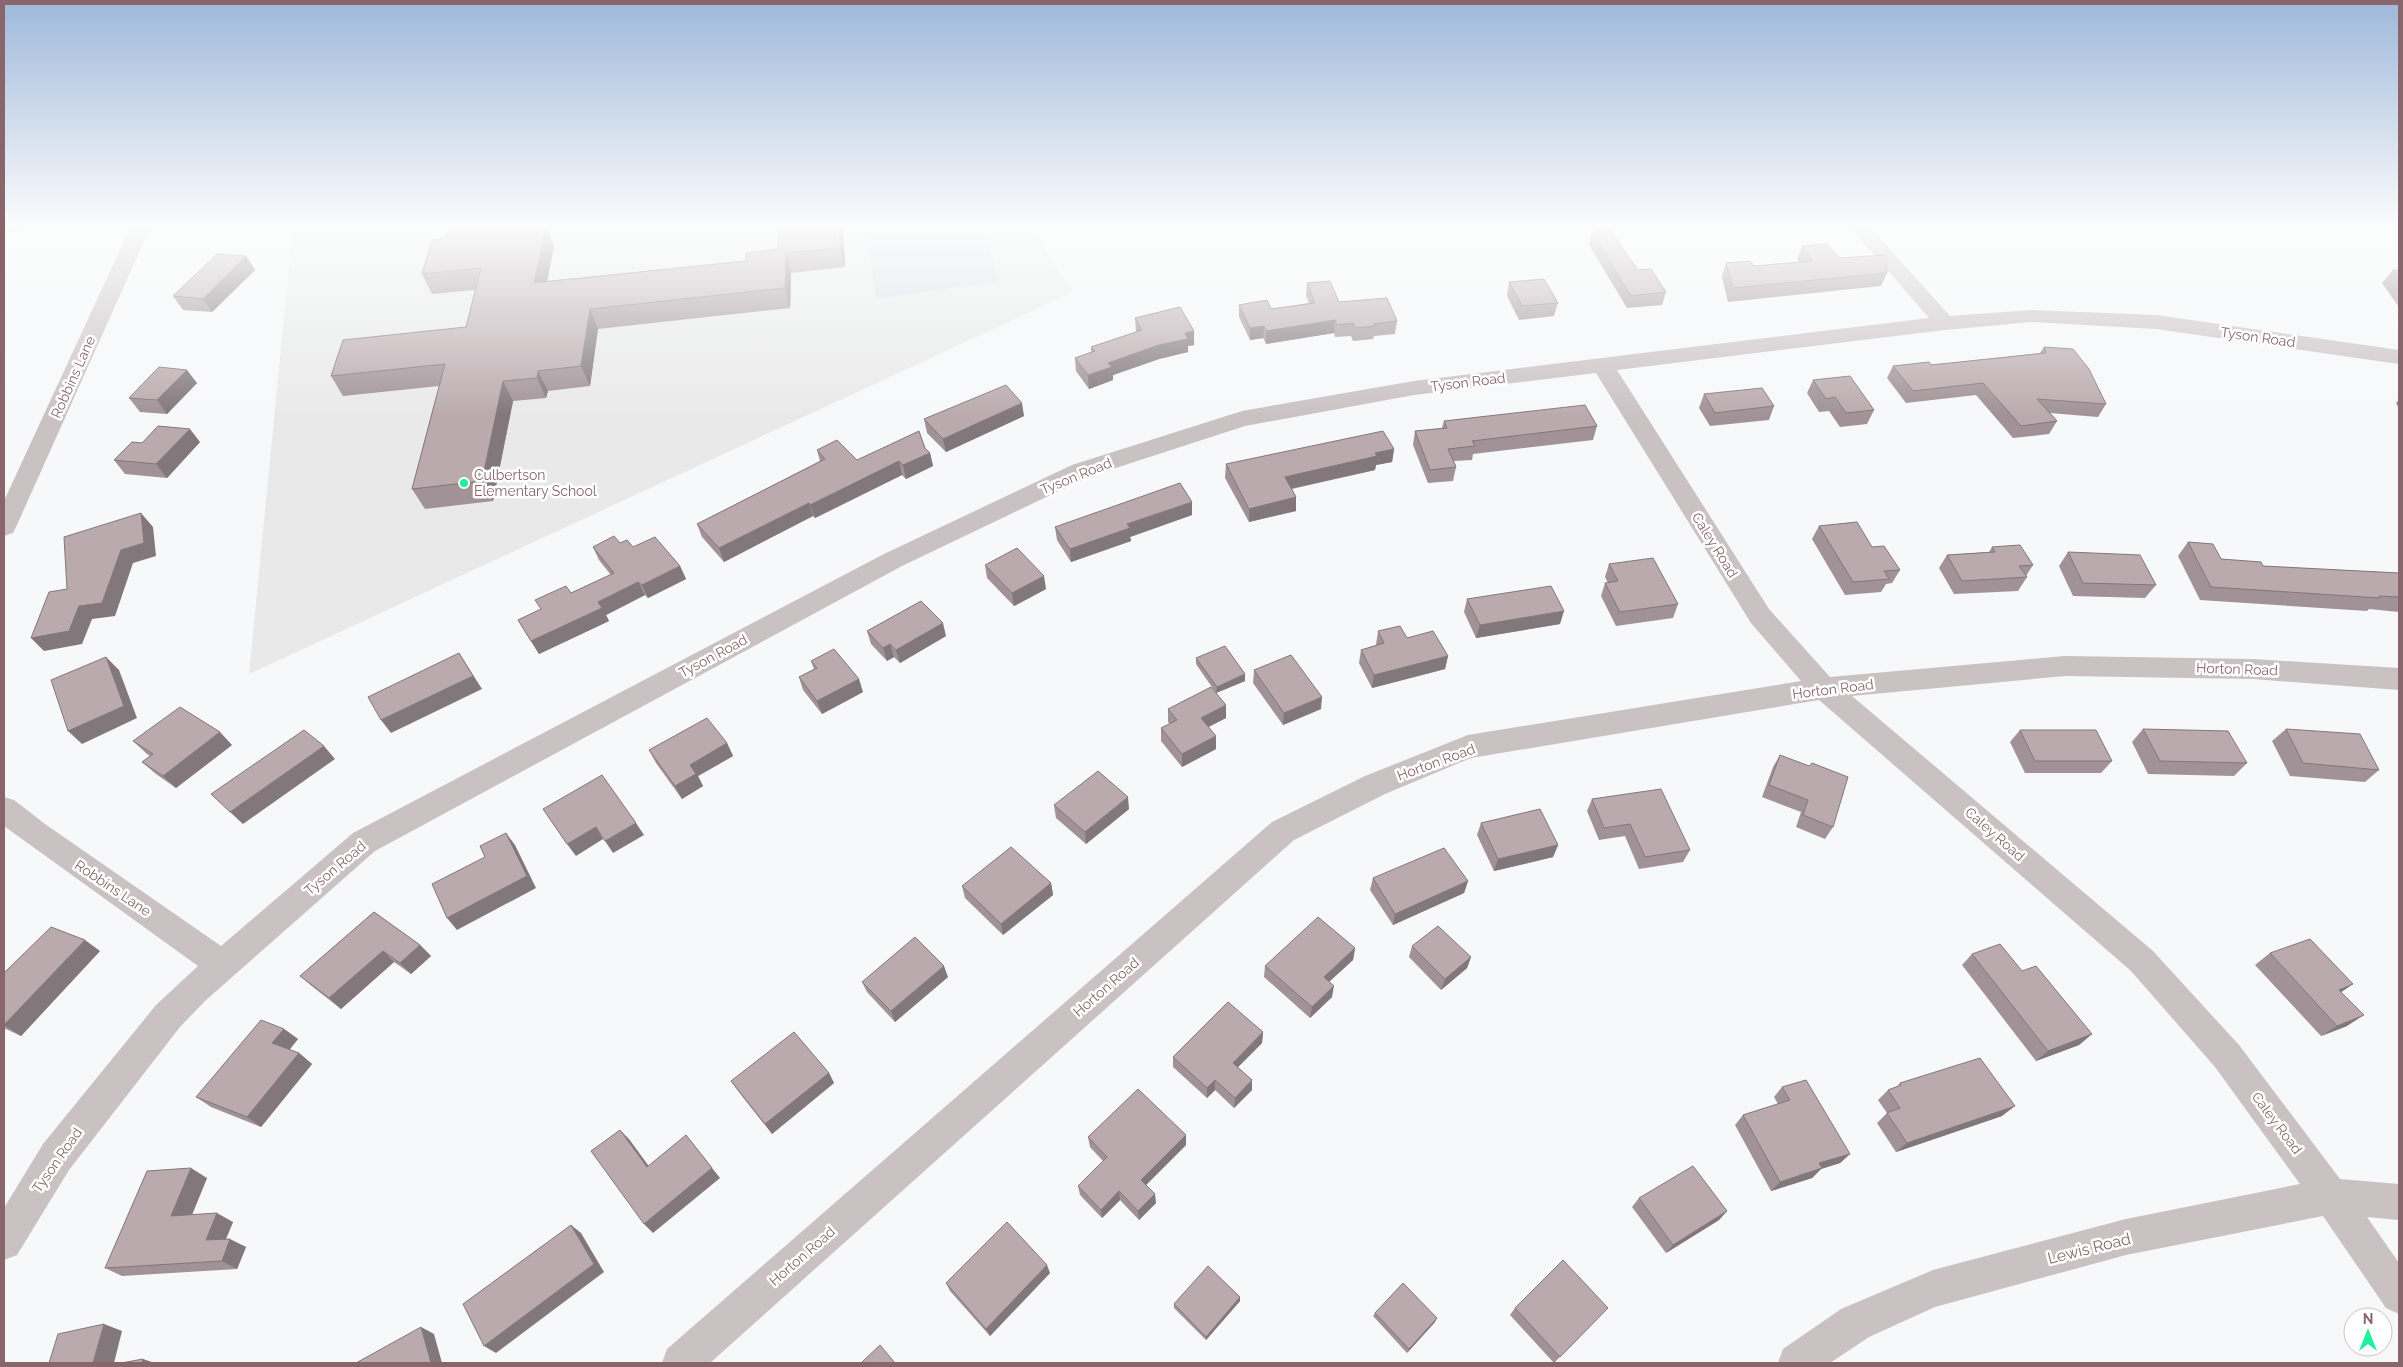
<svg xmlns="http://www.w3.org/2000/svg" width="2403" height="1367" font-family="Raleway,sans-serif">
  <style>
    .built { fill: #e9e9ea }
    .green { fill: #dcdce5 }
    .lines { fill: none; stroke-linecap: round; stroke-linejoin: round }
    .minor { fill: #cac1c3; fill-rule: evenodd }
    .wall { fill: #a09296 }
    .shaded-wall { fill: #82777a }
    .building { fill: #baaaae; stroke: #82777a }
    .poi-dot { fill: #1ff09c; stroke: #fff; stroke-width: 2 }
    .labels { text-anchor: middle; stroke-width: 5; stroke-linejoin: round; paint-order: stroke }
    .street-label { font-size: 14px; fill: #89666c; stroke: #fff }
    .poi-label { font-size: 14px; fill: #89666c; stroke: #fff; text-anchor: start }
    .near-street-label { font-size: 16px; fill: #89666c; stroke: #fff }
  </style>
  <rect width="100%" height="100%" fill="#f6f8f9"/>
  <polygon class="built" points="293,226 1029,226 1073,292 249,674"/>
  <polygon class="green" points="864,226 983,226 999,281 877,299"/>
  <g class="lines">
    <g class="minor">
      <polygon points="4,226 30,226 27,230 4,233"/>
      <polygon points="131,226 151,226 16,527 13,533 4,536 4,501"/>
      <polygon points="1849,226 1869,226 1950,316 2031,310 2156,315 2399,350 2399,364 2156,329 2031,322 1945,330 1617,370 1769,609 1830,677 2065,656 2253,659 2399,668 2399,690 2253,679 2065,676 1852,696 2153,951 2239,1045 2340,1179 2399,1184 2399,1220 2367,1217 2399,1263 2399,1314 2386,1308 2323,1216 2126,1255 1935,1307 1869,1337 1830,1363 1778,1363 1783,1349 1841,1309 1933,1270 2126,1219 2300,1184 2215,1067 2131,971 1819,700 1471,758 1385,794 1294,840 710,1363 662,1363 667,1349 1272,822 1365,776 1468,735 1801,681 1751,623 1596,373 1414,395 1245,426 1088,477 902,566 375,851 205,1001 180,1027 69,1170 17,1255 4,1260 4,1208 43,1144 156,1005 198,966 4,826 4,797 14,800 45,824 221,946 353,833 884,554 1072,465 1242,411 1414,381 1929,318"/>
    </g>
  </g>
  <g class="wall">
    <polygon points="779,226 843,226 845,267 791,273 790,308 598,329 590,386 548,391 546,398 513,401 493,501 425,509 412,489 439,386 343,396 331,376 466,327 475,290 432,294 422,274 531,228 546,227 554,246 547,281 746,261 778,249"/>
    <polygon points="1592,233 1666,292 1662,305 1627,308 1589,245"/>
    <polygon points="1802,246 1839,258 1887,273 1881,286 1728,302 1722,277 1726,263 1754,266 1799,262 1797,259"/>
    <polygon points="246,256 255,270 212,312 183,310 173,296"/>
    <polygon points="2393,270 2399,270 2399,307 2382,283"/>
    <polygon points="1509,282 1558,303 1554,316 1519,320 1507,296"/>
    <polygon points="1307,283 1339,302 1397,321 1395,334 1374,336 1373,339 1353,341 1351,336 1335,337 1334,333 1266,344 1263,338 1250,340 1239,317 1239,305 1271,309 1309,303 1306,296"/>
    <polygon points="1135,318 1194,345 1188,346 1188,352 1159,359 1113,375 1113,380 1089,389 1076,371 1075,358 1091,352 1091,347 1136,332"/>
    <polygon points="2044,347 2106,404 2098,417 2050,413 2057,421 2049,434 2013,438 1976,395 1906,403 1887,378 1893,366 1931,365 2040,353"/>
    <polygon points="1813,380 1874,410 1867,424 1840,427 1829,411 1819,412 1807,393"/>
    <polygon points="197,383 167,414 140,412 129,398"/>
    <polygon points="1704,394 1774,406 1769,420 1710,426 1699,408"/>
    <polygon points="2399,399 2399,409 2396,403"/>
    <polygon points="1024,416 946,452 927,433 924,419"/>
    <polygon points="1444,421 1597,426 1593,440 1473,454 1472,460 1454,461 1456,467 1453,481 1428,483 1413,445 1415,431 1442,428"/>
    <polygon points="200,442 167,478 125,474 114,460 142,443"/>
    <polygon points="925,448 930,453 933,466 906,479 902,475 815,518 813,516 724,562 702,537 697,524 820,461 817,450 857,460"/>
    <polygon points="1394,449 1392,462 1376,465 1375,470 1292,489 1296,497 1296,511 1249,522 1225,478 1226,464"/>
    <polygon points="1192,515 1130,537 1131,541 1071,562 1057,540 1055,527"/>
    <polygon points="1819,526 1872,547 1900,570 1892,583 1886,584 1881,592 1845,595 1812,539"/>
    <polygon points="2188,542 2221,559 2263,566 2399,573 2399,612 2369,609 2367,611 2200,600 2178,556"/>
    <polygon points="620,543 633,547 680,566 686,579 648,598 645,595 606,615 609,621 539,654 518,620 540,610 571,593 611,575 599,560 593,547"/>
    <polygon points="1992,547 2033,565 2026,576 2027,577 2018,591 1954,594 1939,568 1947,555 1989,552"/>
    <polygon points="2068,552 2156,585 2145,598 2073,596 2059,566"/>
    <polygon points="1609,564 1678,604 1673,618 1616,626 1601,596 1605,583 1608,583 1605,577"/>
    <polygon points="985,565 1046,589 1014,606 987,578"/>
    <polygon points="1467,599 1560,624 1476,638 1464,612"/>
    <polygon points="867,631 946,636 900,663 894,657 887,661 871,644"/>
    <polygon points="1378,631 1407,638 1448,656 1445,669 1372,688 1359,663 1361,650 1376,645"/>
    <polygon points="1196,658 1245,674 1245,681 1216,693 1196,664"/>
    <polygon points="811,661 863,692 822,714 803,690 799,677 814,669"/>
    <polygon points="1254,670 1321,709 1283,725 1253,683"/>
    <polygon points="1168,709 1226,718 1209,727 1216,749 1182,767 1161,741 1161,728 1170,724 1168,722"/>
    <polygon points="2143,729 2247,763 2234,776 2148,774 2132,742"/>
    <polygon points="2286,729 2379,770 2365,782 2290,776 2272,741"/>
    <polygon points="2020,730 2112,761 2101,773 2025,773 2010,742"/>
    <polygon points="133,741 232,745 176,788 156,774 142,762 150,756 147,754"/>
    <polygon points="727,743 733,756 698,776 703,786 682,799 656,763 649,750"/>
    <polygon points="1780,755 1809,766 1833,827 1825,839 1796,827 1801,812 1762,797 1773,767"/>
    <polygon points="1592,799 1690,850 1683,862 1639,869 1625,836 1599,840 1587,811"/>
    <polygon points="1054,805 1129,809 1086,844 1056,818"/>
    <polygon points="1481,823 1558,845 1553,857 1494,871 1477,835"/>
    <polygon points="1373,878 1468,881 1464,893 1393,925 1370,890"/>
    <polygon points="1051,883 1053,895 1003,935 965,898 962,886"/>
    <polygon points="374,912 420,945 431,956 411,974 394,962 341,1009 313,987 300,976"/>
    <polygon points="1412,946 1471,957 1467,968 1441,990 1409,957"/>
    <polygon points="1355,948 1353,960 1329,982 1332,997 1310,1018 1264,977 1265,966"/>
    <polygon points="100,951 21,1036 4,1028 4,973"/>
    <polygon points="2270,953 2353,984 2341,992 2347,1026 2321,1036 2255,965"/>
    <polygon points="1972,954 2022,971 2092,1034 2079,1045 2036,1061 1962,965"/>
    <polygon points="948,977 895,1022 867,992 862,982"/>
    <polygon points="284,1029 298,1039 289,1050 299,1053 312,1064 261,1127 211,1107 196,1097"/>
    <polygon points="1263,1032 1262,1043 1238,1067 1252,1090 1234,1108 1215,1090 1207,1098 1173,1067 1173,1057"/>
    <polygon points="829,1073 834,1083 772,1134 738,1091 731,1081"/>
    <polygon points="1900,1083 2002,1116 1896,1152 1877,1123 1887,1113 1878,1100 1888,1090 1897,1087"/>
    <polygon points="1782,1087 1850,1154 1840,1163 1821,1169 1812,1178 1771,1191 1735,1125 1743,1115 1778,1104 1774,1097"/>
    <polygon points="1088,1137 1186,1145 1146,1185 1156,1203 1139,1220 1120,1200 1102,1218 1080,1195 1078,1186 1103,1161 1090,1147"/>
    <polygon points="207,1178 192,1215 233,1222 226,1239 246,1247 237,1269 122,1276 105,1268"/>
    <polygon points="1639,1198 1727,1211 1719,1220 1666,1253 1632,1207"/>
    <polygon points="1050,1273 990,1336 950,1291 946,1283"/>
    <polygon points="1240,1297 1240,1301 1206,1340 1174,1308 1174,1304"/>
    <polygon points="1515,1308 1608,1308 1554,1363 1510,1315"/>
    <polygon points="1375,1313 1435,1322 1407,1353 1373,1316"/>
  </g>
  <g class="shaded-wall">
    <polygon points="524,226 530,226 534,236 523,229"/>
    <polygon points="839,226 843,226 845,267 840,248"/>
    <polygon points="546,227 554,246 543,303 534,283"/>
    <polygon points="786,253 791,273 790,308 785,288"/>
    <polygon points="246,256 255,270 212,312 203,299"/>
    <polygon points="590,309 598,329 590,386 581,366"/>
    <polygon points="1335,320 1334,333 1266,344 1266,331"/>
    <polygon points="1264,326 1263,338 1250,340 1250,328"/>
    <polygon points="1194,331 1194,345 1188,346 1188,352 1159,359 1113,375 1113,380 1089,389 1088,375 1108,363 1185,333"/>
    <polygon points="187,370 197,383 167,414 157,400"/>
    <polygon points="538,371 548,391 546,398 537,378"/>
    <polygon points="503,381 513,401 493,501 482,481"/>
    <polygon points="1022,403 1024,416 946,452 943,439"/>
    <polygon points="190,429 200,442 167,478 156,464"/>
    <polygon points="1394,449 1392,462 1376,465 1375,470 1284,490 1285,477 1375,453"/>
    <polygon points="930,453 933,466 906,479 903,465"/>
    <polygon points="899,461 902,475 815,518 810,505"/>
    <polygon points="1296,497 1296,511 1249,522 1249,509"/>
    <polygon points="1192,502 1192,515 1130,537 1131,541 1071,562 1070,549 1127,524"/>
    <polygon points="809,503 813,516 724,562 719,548"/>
    <polygon points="141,513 153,527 156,556 133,563 115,616 92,619 82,644 44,651 31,638 121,550"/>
    <polygon points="680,566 686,579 648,598 642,585"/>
    <polygon points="1044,576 1046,589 1014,606 1012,593"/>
    <polygon points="638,582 645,595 606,615 609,621 539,654 531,641 598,602"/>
    <polygon points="1564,611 1560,624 1476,638 1480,625"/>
    <polygon points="943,623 946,636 900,663 896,650"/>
    <polygon points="890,644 894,657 887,661 883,648"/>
    <polygon points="459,653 482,689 391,733 381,720"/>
    <polygon points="1448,656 1445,669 1372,688 1374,675"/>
    <polygon points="106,657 119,670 137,718 82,744 68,731"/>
    <polygon points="1245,674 1245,681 1216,693 1217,687"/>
    <polygon points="859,679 863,692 822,714 817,701"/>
    <polygon points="1322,697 1321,709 1283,725 1284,713"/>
    <polygon points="1226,705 1226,718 1201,730 1201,718"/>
    <polygon points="220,732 232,745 176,788 163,776"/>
    <polygon points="1216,736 1216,749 1182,767 1182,754"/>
    <polygon points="727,743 733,756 698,776 703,786 682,799 675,786 690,765"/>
    <polygon points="324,746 335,759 243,824 230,812"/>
    <polygon points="1128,797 1129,809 1086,844 1085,832"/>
    <polygon points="636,823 644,835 613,853 605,841"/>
    <polygon points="596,827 603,839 576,856 567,844"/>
    <polygon points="506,833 515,845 536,888 457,930 447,918"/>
    <polygon points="1558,845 1553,857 1494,871 1498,859"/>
    <polygon points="1468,881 1464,893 1393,925 1395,914"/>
    <polygon points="1051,883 1053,895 1003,935 1001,924"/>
    <polygon points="85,940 100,951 21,1036 4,1025"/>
    <polygon points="420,945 431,956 411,974 400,963"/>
    <polygon points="1355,948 1353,960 1322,988 1324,977"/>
    <polygon points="383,951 394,962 341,1009 329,998"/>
    <polygon points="1471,957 1467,968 1441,990 1445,979"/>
    <polygon points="944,966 948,977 895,1022 891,1011"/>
    <polygon points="2353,984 2337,995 2339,990"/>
    <polygon points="1334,986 1332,997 1310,1018 1312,1007"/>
    <polygon points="2364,1015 2347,1026 2321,1036 2337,1026"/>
    <polygon points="284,1029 298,1039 286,1054 272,1043"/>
    <polygon points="1263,1032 1262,1043 1232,1073 1233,1063"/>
    <polygon points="2092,1034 2079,1045 2036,1061 2048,1051"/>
    <polygon points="299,1053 312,1064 261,1127 247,1117"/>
    <polygon points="829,1073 834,1083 772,1134 765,1124"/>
    <polygon points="1215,1080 1215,1090 1207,1098 1207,1088"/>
    <polygon points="1252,1080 1252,1090 1234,1108 1235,1098"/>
    <polygon points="2015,1106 2002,1116 1896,1152 1907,1143"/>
    <polygon points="620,1130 629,1139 656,1176 647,1167"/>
    <polygon points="686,1135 720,1178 653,1233 644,1224"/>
    <polygon points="1186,1135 1186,1145 1142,1189 1141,1180"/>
    <polygon points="1850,1154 1840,1163 1821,1169 1812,1178 1771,1191 1780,1182 1819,1163"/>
    <polygon points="191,1168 207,1178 188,1224 171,1216"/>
    <polygon points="1119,1191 1120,1200 1102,1218 1101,1210"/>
    <polygon points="1155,1194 1156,1203 1139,1220 1138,1211"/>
    <polygon points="1727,1211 1719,1220 1666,1253 1673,1245"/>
    <polygon points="217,1213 233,1222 222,1248 206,1240"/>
    <polygon points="571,1225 581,1233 604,1272 496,1353 484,1346"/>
    <polygon points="230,1239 246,1247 237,1269 222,1261"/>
    <polygon points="1047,1265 1050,1273 990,1336 986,1329"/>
    <polygon points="1240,1297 1240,1301 1206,1340 1206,1337"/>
    <polygon points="1437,1318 1435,1322 1407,1353 1409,1349"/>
    <polygon points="104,1324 122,1331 114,1363 93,1363"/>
    <polygon points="421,1327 434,1334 442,1363 431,1363"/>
    <polygon points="143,1359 155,1363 142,1363"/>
  </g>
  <g class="building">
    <polygon points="450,226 524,226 523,229 546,227 534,283 746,261 746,253 778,249 779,226 839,226 840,248 786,253 785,288 590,309 581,366 538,371 537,378 503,381 482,481 412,489 445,364 331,376 343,340 466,327 481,268 422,274 432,240 446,238"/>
    <polygon points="1603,226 1607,226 1638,270 1651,269 1666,292 1631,296 1592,233"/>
    <polygon points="1827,244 1839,258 1886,255 1887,273 1733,288 1726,263 1750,261 1754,266 1813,261 1802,246"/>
    <polygon points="217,254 246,256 203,299 173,296"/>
    <polygon points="2393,270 2399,270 2399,279"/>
    <polygon points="1544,279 1558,303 1522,306 1509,282"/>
    <polygon points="1330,281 1339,302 1387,298 1397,321 1374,324 1375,326 1355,328 1353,323 1337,325 1335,320 1266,331 1264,326 1250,328 1239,305 1267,300 1271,309 1315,303 1307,283"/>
    <polygon points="1180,307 1194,331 1185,333 1188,339 1159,345 1108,363 1112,367 1088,375 1075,358 1095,351 1091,347 1142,330 1135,318"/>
    <polygon points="2044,347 2073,349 2089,369 2106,404 2037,399 2057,421 2021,426 1983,383 1913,391 1893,366 1929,362 1931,365 2046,353"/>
    <polygon points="159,367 187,370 157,400 129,398"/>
    <polygon points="1850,376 1874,410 1846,413 1835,397 1826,399 1813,380"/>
    <polygon points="1006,385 1022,403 943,439 924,419"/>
    <polygon points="1762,388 1774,406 1715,413 1704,394"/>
    <polygon points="1585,405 1597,426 1472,441 1475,446 1448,449 1456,467 1430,470 1415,431 1447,428 1444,421"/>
    <polygon points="158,426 190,429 156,464 114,460 132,442 142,443"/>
    <polygon points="919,431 925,448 930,453 903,465 899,461 810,505 809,503 719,548 697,524 825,459 817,450 837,440 857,460"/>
    <polygon points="1383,431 1394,449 1375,453 1377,456 1285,477 1296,497 1249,509 1226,464"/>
    <polygon points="1180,483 1192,502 1127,524 1130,528 1070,549 1055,527"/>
    <polygon points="141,513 144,543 121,550 102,603 79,606 69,631 31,638 49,592 67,589 64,537"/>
    <polygon points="1857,522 1872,547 1884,546 1900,570 1884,571 1889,579 1853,582 1819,526"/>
    <polygon points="614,536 620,543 627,540 633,547 655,537 680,566 642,585 638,582 598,602 602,608 531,641 518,620 541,609 535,600 566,586 571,593 614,573 593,547"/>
    <polygon points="2188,542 2213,544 2221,559 2261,562 2263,566 2399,573 2399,597 2379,596 2380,598 2211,587"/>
    <polygon points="2020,545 2033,565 2019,566 2027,577 1962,581 1947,555 1995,552 1992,547"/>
    <polygon points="1017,548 1044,576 1012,593 985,565"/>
    <polygon points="2068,552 2140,555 2156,585 2083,583"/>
    <polygon points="1653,558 1678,604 1620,612 1605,583 1618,581 1609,564"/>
    <polygon points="1551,586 1564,611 1480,625 1467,599"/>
    <polygon points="921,601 943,623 896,650 890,644 883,648 867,631"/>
    <polygon points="1400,626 1407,638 1433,631 1448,656 1374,675 1361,650 1384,643 1378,631"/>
    <polygon points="1225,646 1245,674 1217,687 1196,658"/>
    <polygon points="834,649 859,679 817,701 799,677 817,668 811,661"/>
    <polygon points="459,653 473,676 381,720 368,697"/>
    <polygon points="1291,655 1322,697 1284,713 1254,670"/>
    <polygon points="106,657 124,706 68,731 51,680"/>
    <polygon points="1211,687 1226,705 1201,718 1216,736 1182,754 1161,728 1177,720 1168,709"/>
    <polygon points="180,707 220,732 163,776 142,762 153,754 133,741"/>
    <polygon points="707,718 727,743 690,765 696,774 675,786 649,750"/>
    <polygon points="2143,729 2228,731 2247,763 2160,761"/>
    <polygon points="2286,729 2360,734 2379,770 2303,763"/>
    <polygon points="304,730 324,746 230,812 211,794"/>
    <polygon points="2020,730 2096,730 2112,761 2035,761"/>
    <polygon points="1780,755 1809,766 1812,763 1848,777 1833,827 1803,815 1808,800 1769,785"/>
    <polygon points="1098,771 1128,797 1085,832 1054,805"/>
    <polygon points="602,775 636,823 605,841 596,827 567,844 543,809"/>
    <polygon points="1661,789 1690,850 1645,857 1630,824 1604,828 1592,799"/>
    <polygon points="1540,809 1558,845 1498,859 1481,823"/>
    <polygon points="506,833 527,876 447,918 432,884 485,857 480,846"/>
    <polygon points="1011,847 1051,883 1001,924 962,886"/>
    <polygon points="1444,848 1468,881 1395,914 1373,878"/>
    <polygon points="374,912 420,945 400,963 383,951 329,998 300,976"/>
    <polygon points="1318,917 1355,948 1324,977 1334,986 1312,1007 1265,966"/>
    <polygon points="1438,926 1471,957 1445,979 1412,946"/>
    <polygon points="51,927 85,940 4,1025 4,973"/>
    <polygon points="915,937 944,966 891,1011 862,982"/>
    <polygon points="2310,939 2353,984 2339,990 2364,1015 2337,1026 2270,953"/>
    <polygon points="2000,944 2022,971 2036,966 2092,1034 2048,1051 1972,954"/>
    <polygon points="1228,1002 1263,1032 1233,1063 1252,1080 1235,1098 1215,1080 1207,1088 1173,1057"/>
    <polygon points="261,1020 284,1029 272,1043 299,1053 247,1117 196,1097"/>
    <polygon points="794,1032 829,1073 765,1124 731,1081"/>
    <polygon points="1980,1058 2015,1106 1907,1143 1887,1113 1900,1108 1888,1090 1901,1085 1900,1083"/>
    <polygon points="1806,1080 1850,1154 1819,1163 1822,1168 1780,1182 1743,1115 1790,1100 1782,1087"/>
    <polygon points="1138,1089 1186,1135 1141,1180 1155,1194 1138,1211 1119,1191 1101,1210 1078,1186 1107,1157 1088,1137"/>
    <polygon points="620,1130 647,1167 686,1135 712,1168 644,1224 591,1151"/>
    <polygon points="1693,1166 1727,1211 1673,1245 1639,1198"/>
    <polygon points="191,1168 171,1216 217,1213 206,1240 230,1239 222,1261 105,1268 147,1171"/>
    <polygon points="1007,1222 1047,1265 986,1329 946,1283"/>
    <polygon points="571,1225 594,1264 484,1346 463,1304"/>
    <polygon points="1563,1260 1608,1308 1560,1357 1515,1308"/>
    <polygon points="1208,1266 1240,1297 1206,1337 1174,1304"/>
    <polygon points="1403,1283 1437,1318 1409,1349 1375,1313"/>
    <polygon points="104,1324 93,1363 49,1363 58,1334"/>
    <polygon points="421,1327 431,1363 356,1363"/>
    <polygon points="880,1345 895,1363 861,1363"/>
    <polygon points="143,1359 142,1363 121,1363"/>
  </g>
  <linearGradient id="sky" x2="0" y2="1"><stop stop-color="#9eb8da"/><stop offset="0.54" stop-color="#fbfcfc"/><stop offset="1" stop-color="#fbfcfc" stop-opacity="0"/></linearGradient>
  <rect width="2403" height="417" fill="url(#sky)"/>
  <circle class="poi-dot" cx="464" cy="483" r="5"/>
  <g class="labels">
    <g class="street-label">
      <text transform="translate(2258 337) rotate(8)" y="5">Tyson Road</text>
      <text transform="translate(73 377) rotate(-66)" y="5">Robbins Lane</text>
      <text transform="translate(1468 382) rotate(-7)" y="5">Tyson Road</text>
      <text transform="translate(1076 476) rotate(-22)" y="5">Tyson Road</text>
      <text transform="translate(1715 545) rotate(58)" y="5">Caley Road</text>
      <text transform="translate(713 656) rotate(-28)" y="5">Tyson Road</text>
      <text transform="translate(2237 669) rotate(2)" y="5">Horton Road</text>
      <text transform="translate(1833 689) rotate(-7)" y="5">Horton Road</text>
      <text transform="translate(1436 762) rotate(-20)" y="5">Horton Road</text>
      <text transform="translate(1995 834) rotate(41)" y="5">Caley Road</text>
      <text transform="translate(335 868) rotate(-40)" y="5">Tyson Road</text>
      <text transform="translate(113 888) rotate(34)" y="5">Robbins Lane</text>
      <text transform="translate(1106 987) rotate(-41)" y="5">Horton Road</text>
      <text transform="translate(2277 1123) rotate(53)" y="5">Caley Road</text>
      <text transform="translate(57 1160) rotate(-55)" y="5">Tyson Road</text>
      <text transform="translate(802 1256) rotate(-41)" y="5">Horton Road</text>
    </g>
    <g class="poi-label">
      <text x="474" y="480">Culbertson<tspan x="474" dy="16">Elementary School</tspan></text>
    </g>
    <g class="near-street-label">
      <text transform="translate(2089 1248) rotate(-14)" y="6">Lewis Road</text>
    </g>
  </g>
  <rect width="2403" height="1367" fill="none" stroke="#89666c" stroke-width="10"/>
  <g transform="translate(2368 1332)"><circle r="24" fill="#ffffff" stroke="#d0c2c4"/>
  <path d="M0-4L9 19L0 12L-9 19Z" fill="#1ff09c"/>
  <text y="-8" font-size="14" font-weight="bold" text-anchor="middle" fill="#89666c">N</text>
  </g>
</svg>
